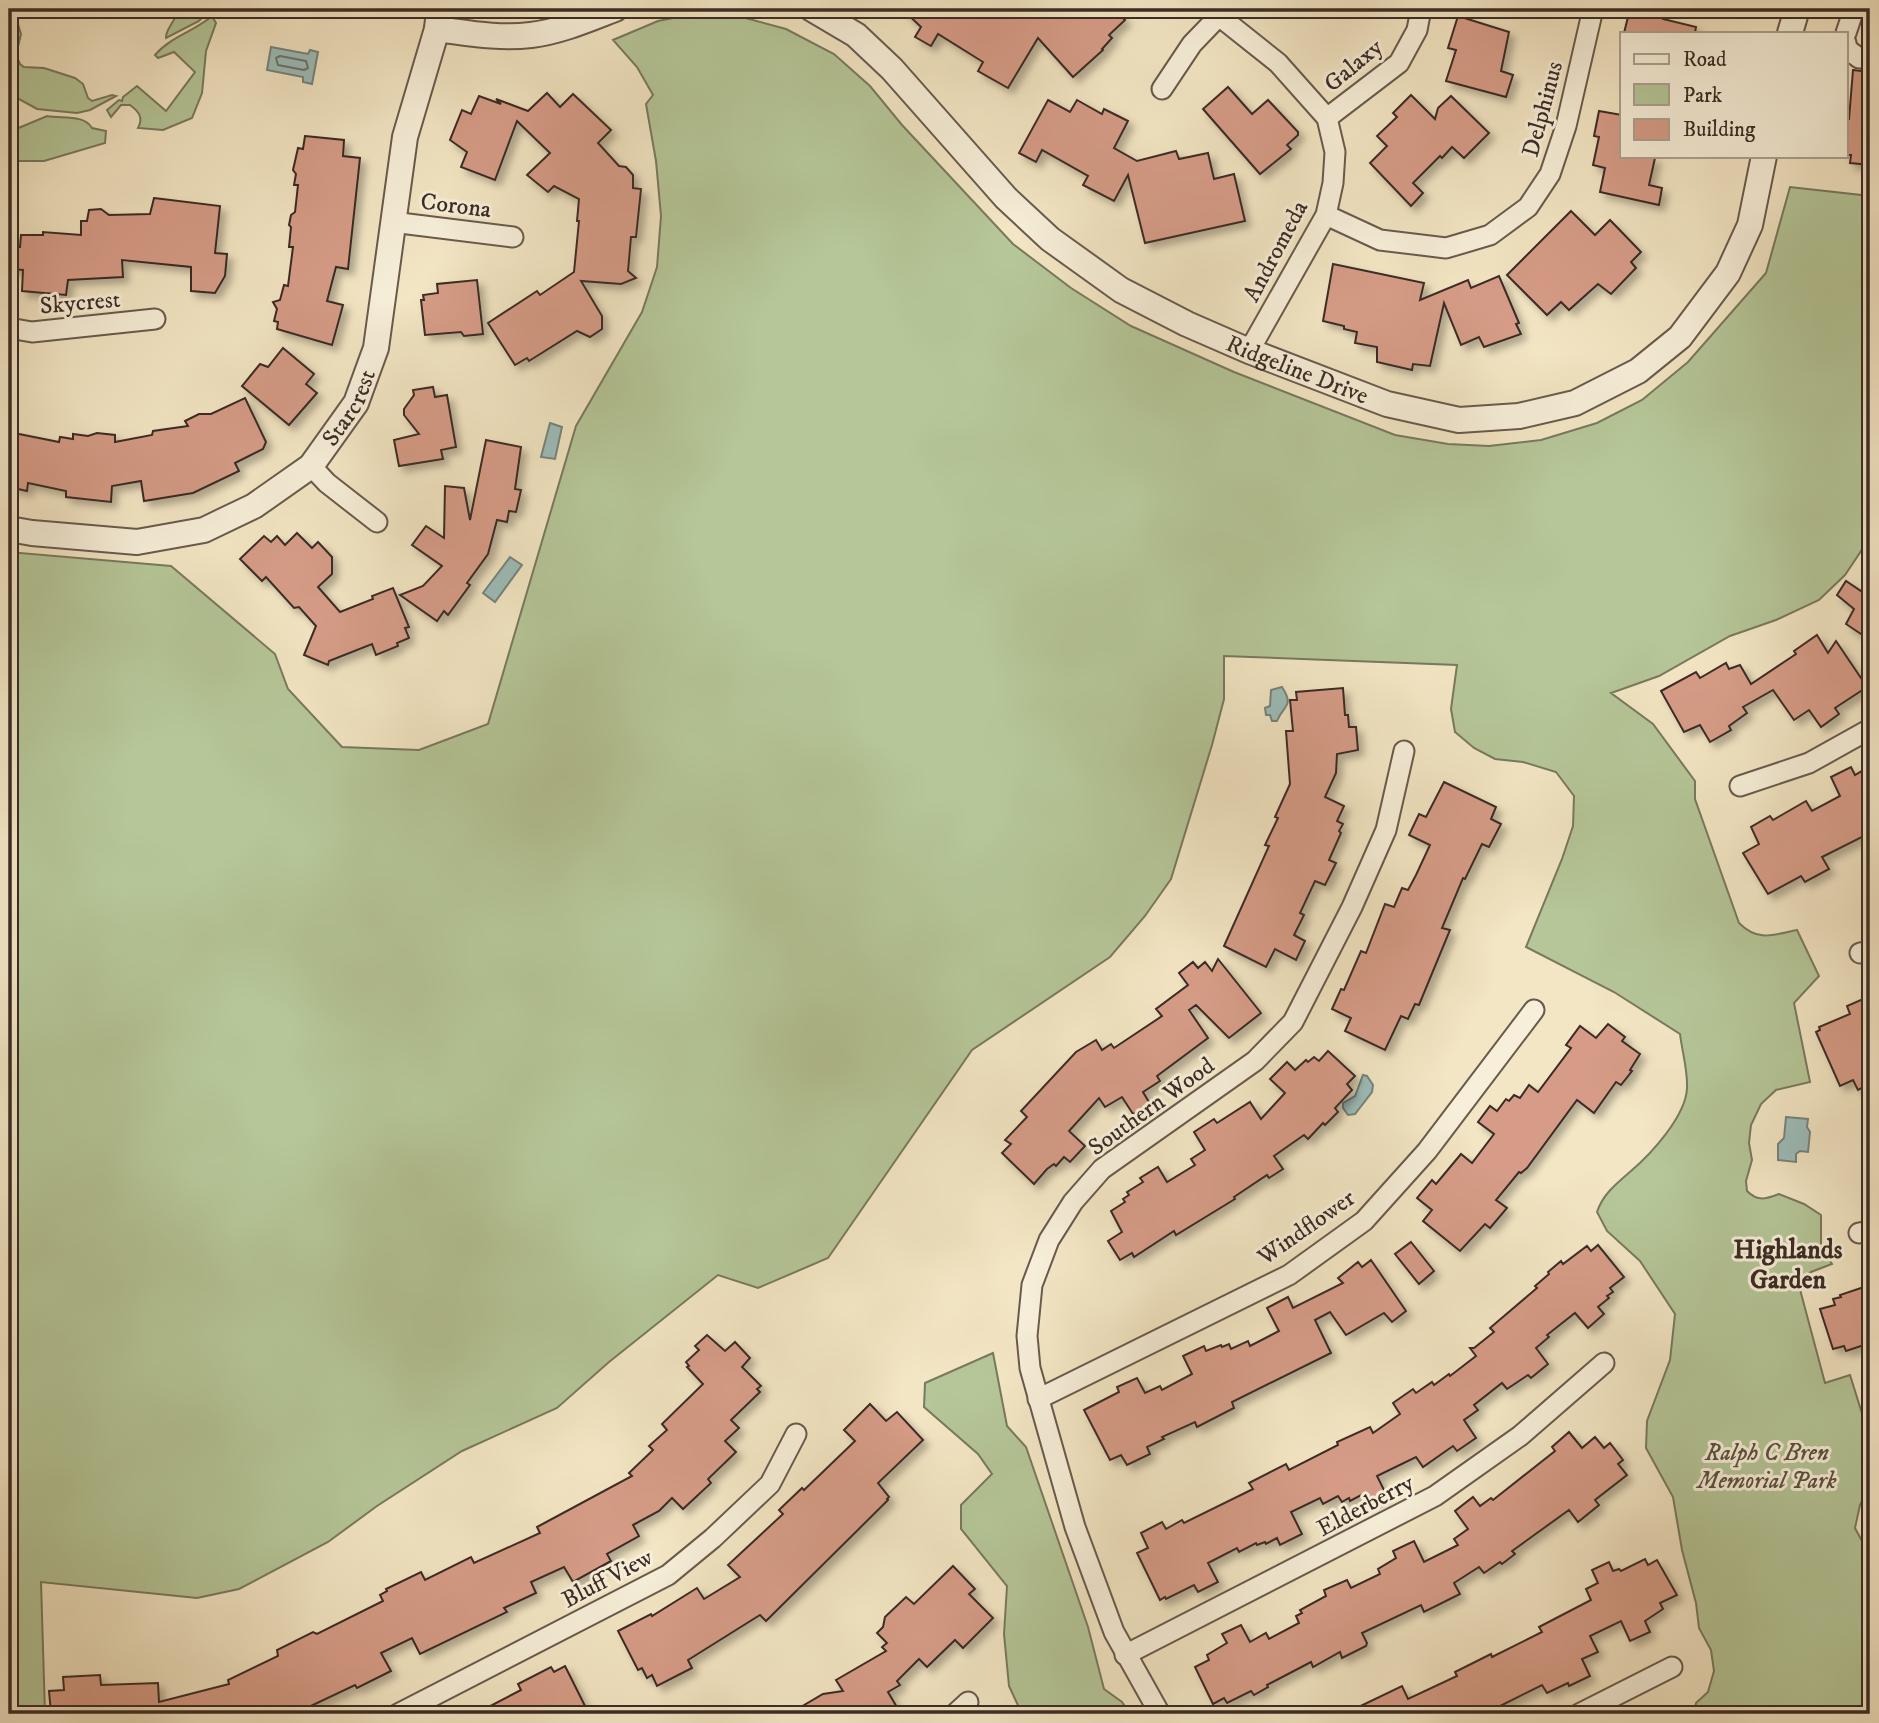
<svg xmlns="http://www.w3.org/2000/svg" width="1879" height="1723" font-family="'IM FELL DW Pica',serif">
  <style>
    .green { fill: #b5c698; stroke: #78795f; stroke-width: 2 }
    .water { fill: #9dbebb; stroke: #76847f; stroke-width: 2 }
    .lines { fill: none; stroke-linecap: round; stroke-linejoin: round }
    .shore { stroke: #6c7570; stroke-width: 2 }
    .building { fill: #d69c87; stroke: #3b2c26; stroke-width: 2; filter: url(#shadow) }
    .minor-casing { stroke: #695a4e; stroke-width: 23 }
    .tertiary-casing { stroke: #695a4e; stroke-width: 28 }
    .minor { stroke: #f7efd9; stroke-width: 19 }
    .tertiary { stroke: #f7efd9; stroke-width: 24 }
    .labels { text-anchor: middle; stroke-width: 6; stroke-linejoin: round; paint-order: stroke }
    .street-label { font-size: 24px; fill: #3b2c26; stroke: #f7efd9 }
    .park-label { font-size: 24px; font-style: italic; fill: #5a5242; stroke: #f7efd9 }
    .neighbourhood-label { font-size: 26px; font-weight: bold; fill: #3b2c26; stroke: #f7efd9 }
  </style>
  <defs>
    <filter id="shadow"><feDropShadow dx="5.5" dy="5.5" stdDeviation="3.5" flood-color="#0004"/></filter>
  </defs>
  <rect width="100%" height="100%" fill="#f3e6c4"/>
  <filter id="stains"><feTurbulence type="fractalNoise" baseFrequency=".00286" numOctaves="4"/><feColorMatrix values="0 0 0 0 .2 0 0 0 0 .09 0 0 0 0 .02 0 0 0 .5 -.17"/></filter>
  <radialGradient id="worn" r=".72"><stop offset=".6" stop-color="#630" stop-opacity="0"/><stop offset="1" stop-color="#630" stop-opacity=".3"/></radialGradient>
  <g class="green">
    <polygon points="9,9 17,9 17,21 21,34 16,55 20,64 24,67 44,68 75,78 83,84 88,98 92,101 112,95 116,96 90,110 77,113 37,109 17,98 9,87"/>
    <path d="M178,9h33l-12,12 -33,17c-1,-9 11,-18 12,-29z"/>
    <path d="M727,13l59,16 48,25 36,32 32,39 111,119 58,44 60,38 103,46 161,63 53,9 41,2 52,-6 56,-17 45,-23 46,-38 78,-89 24,-86 80,9v336l-5,13 -20,30 -26,25 -43,20 -46,16 -71,40 -48,17 42,31 42,57v18l44,124c19,19 34,12 58,7l22,46 -25,27 16,79 -34,8 -15,14 -10,21 -2,18 3,17 -6,21 1,10c11,11 19,8 32,3l25,10 17,11v30l11,19 -21,8 -13,10 27,101 25,-8 20,64v51l-4,3 -6,12 -5,23 14,26 -5,33 6,24v103h-176l2,-11 12,-11 6,-21 -3,-21 -12,-22 -3,-25 -14,-53 -9,-53 -27,-49 1,-27 23,-61 5,-46 -35,-53 -33,-30 -10,-19c6,-18 19,-28 34,-41 20,-17 55,-55 56,-83 1,-17 -5,-37 -7,-54l-66,-42 -88,-45 36,-88 11,-33 1,-30 -18,-24 -33,-10 -28,-3 -21,-11 -19,-16 -4,-23 6,-44 -233,-9v43l-12,46 -41,134 -26,37 -35,41 -138,93 -144,208 -70,30 -40,-13 -109,87 -52,46 -95,43 -85,55 -49,36 -89,47 -42,9 -156,-16 4,132h-36v-1162l162,14 104,88 13,35 54,58 77,3 69,-26 88,-298 66,-114 15,-45 4,-51 -5,-55 -10,-57 7,-9 -16,-28 -24,-27 45,-19 35,-7z"/>
    <path d="M212,16l4,7 -10,28 -4,42 -10,25 -29,12 -25,-2c6,-11 0,-17 -8,-23h-9l-10,12 -4,-7 12,-10 3,1 1,-4 14,-11 29,25 29,-39 -21,-20 -16,6 -3,-3c15,-18 40,-24 57,-39z"/>
    <path d="M47,116c15,3 37,-2 45,12l14,3 -1,12 -61,18h-35v-29z"/>
    <polygon points="993,1353 1007,1426 1026,1447 1088,1627 1104,1689 1122,1702 1130,1714 1022,1714 1009,1686 1004,1634 1007,1586 961,1529 961,1505 992,1474 978,1454 924,1407 925,1383"/>
  </g>
  <g class="water">
    <polygon points="271,47 308,54 310,50 318,52 312,84 303,82 303,77 267,70"/>
    <polygon points="550,423 562,427 555,459 541,457"/>
    <polygon points="510,557 522,565 495,602 483,593"/>
    <path d="M1282,687c13,20 1,18 -5,34h-5l-2,-6h-4l-1,-7 5,-2 1,-16z"/>
    <polygon points="1363,1075 1367,1076 1373,1085 1372,1092 1355,1114 1348,1115 1343,1108 1343,1103 1355,1096"/>
    <polygon points="1786,1117 1808,1119 1807,1127 1810,1132 1808,1152 1800,1151 1796,1154 1796,1162 1778,1160 1778,1144 1784,1138"/>
  </g>
  <g class="lines">
    <polygon class="shore" points="280,56 306,61 308,68 304,70 278,65 276,58"/>
  </g>
  <g class="building">
    <polygon points="902,9 1115,9 1125,20 1109,35 1112,38 1102,49 1103,50 1073,77 1038,38 1008,88 978,71 983,62 938,34 931,46 915,37 921,27"/>
    <polygon points="1630,9 1655,13 1654,15 1663,17 1663,19 1696,27 1695,33 1624,33"/>
    <polygon points="1458,16 1509,32 1501,71 1513,75 1506,97 1446,81 1456,50 1448,48"/>
    <polygon points="1853,70 1870,72 1870,165 1850,163 1851,155 1846,155 1846,119 1849,119"/>
    <polygon points="1228,87 1252,114 1268,100 1298,132 1298,135 1287,145 1291,149 1260,174 1203,109"/>
    <polygon points="547,93 560,107 573,94 611,130 598,143 619,166 626,167 633,175 633,188 641,189 636,237 631,237 628,271 636,278 621,284 581,281 602,316 602,329 590,337 577,331 529,361 527,358 515,365 488,323 537,291 540,295 574,272 579,221 577,221 579,199 554,186 548,192 527,175 550,153 517,121 495,180 461,167 467,152 450,140 462,110 471,114 479,96 501,104 496,99 528,111"/>
    <polygon points="1411,95 1435,119 1438,108 1451,96 1489,133 1464,158 1452,147 1442,158 1440,156 1413,183 1423,193 1411,206 1370,163 1387,146 1377,136 1397,117 1393,113"/>
    <polygon points="1048,100 1070,112 1077,100 1102,114 1104,109 1128,121 1114,148 1137,161 1176,151 1179,159 1208,153 1214,179 1234,174 1245,221 1145,243 1128,175 1114,201 1083,185 1088,176 1042,150 1036,162 1019,153"/>
    <polygon points="1599,111 1622,115 1622,156 1655,158 1649,185 1662,188 1659,205 1600,192 1605,168 1593,165 1599,137 1594,136"/>
    <polygon points="305,136 344,140 343,156 360,158 348,269 336,267 327,301 343,305 332,345 277,329 278,322 274,321 277,309 273,302 280,300 284,285 288,286 293,247 289,247 291,227 289,225 291,215 295,212 298,185 294,185 296,174 293,170 298,148 303,149"/>
    <polygon points="154,198 220,206 215,253 227,254 225,276 215,293 191,291 191,267 122,260 123,277 68,280 66,295 22,291 23,270 10,269 12,247 20,247 21,235 43,235 43,232 81,235 81,221 87,221 89,210 101,209 109,215 150,214"/>
    <polygon points="1571,211 1595,235 1610,220 1641,252 1631,262 1636,268 1611,294 1598,284 1569,310 1561,302 1547,315 1507,275"/>
    <polygon points="1333,264 1424,283 1420,300 1468,280 1471,288 1499,276 1519,323 1516,324 1521,334 1484,347 1479,337 1461,345 1444,303 1430,366 1413,364 1412,370 1377,362 1377,347 1355,343 1357,332 1344,329 1344,326 1323,321"/>
    <polygon points="477,280 483,334 464,336 461,332 425,335 421,300 424,300 423,295 438,293 437,284"/>
    <polygon points="283,348 314,374 306,384 317,393 289,425 242,386 260,364 268,367"/>
    <polygon points="433,387 435,397 447,395 456,447 441,450 443,459 399,466 394,440 419,434 404,415 404,409 414,395 413,390"/>
    <polygon points="245,398 266,442 263,449 235,463 239,471 193,493 144,501 141,481 112,486 111,502 66,497 66,491 28,483 27,491 9,487 9,432 59,442 60,437 73,439 73,434 88,436 97,433 115,435 115,442 152,435 153,431 188,426 185,421 199,414 211,414"/>
    <polygon points="486,440 521,447 515,489 521,490 516,512 509,511 507,522 497,520 488,554 467,583 470,585 448,615 444,611 437,621 400,595 423,586 442,566 412,545 426,526 444,538 445,486 464,488 470,520"/>
    <polygon points="297,533 312,548 318,542 332,557 332,574 318,587 340,612 373,599 372,596 393,588 409,627 405,628 409,638 397,643 398,646 376,655 372,644 329,661 328,665 304,655 316,626 299,607 294,608 266,577 262,581 240,559 264,536 271,542 277,536 285,545"/>
    <polygon points="1870,577 1870,640 1846,624 1854,609 1837,595 1846,581 1861,591"/>
    <polygon points="1817,635 1828,653 1836,641 1867,687 1835,708 1839,714 1821,727 1809,710 1794,720 1773,690 1743,707 1747,713 1729,726 1731,730 1710,742 1700,725 1684,732 1661,691 1696,672 1700,678 1726,663 1729,669 1740,665 1751,684 1796,654 1794,651"/>
    <polygon points="1343,688 1345,715 1348,715 1349,727 1356,727 1358,750 1337,754 1336,773 1325,797 1344,806 1337,821 1343,824 1339,831 1341,833 1329,860 1336,863 1325,885 1315,881 1300,913 1304,915 1294,935 1305,941 1296,960 1275,949 1266,967 1224,946 1269,846 1265,845 1278,818 1275,817 1290,784 1286,731 1293,731 1290,700 1297,700 1296,692"/>
    <polygon points="1870,766 1870,833 1822,857 1829,869 1805,882 1801,876 1768,894 1743,853 1759,844 1751,827 1770,816 1773,820 1806,801 1812,811 1840,796 1831,777 1851,767 1855,775"/>
    <polygon points="1444,782 1496,807 1491,819 1501,824 1489,847 1482,844 1465,879 1463,878 1442,928 1450,930 1419,1005 1415,1004 1408,1019 1401,1016 1385,1050 1345,1031 1351,1018 1332,1009 1341,989 1344,990 1361,951 1366,953 1385,904 1394,907 1402,888 1408,890 1416,875 1430,845 1409,835 1419,814 1426,817"/>
    <polygon points="1218,959 1261,1013 1229,1038 1196,1005 1189,1010 1208,1038 1157,1076 1160,1081 1143,1092 1150,1104 1133,1114 1122,1097 1105,1107 1099,1098 1069,1131 1085,1146 1070,1162 1064,1157 1056,1166 1054,1164 1047,1169 1034,1184 1002,1153 1011,1144 1005,1140 1027,1117 1021,1111 1076,1052 1096,1040 1102,1050 1111,1044 1114,1048 1162,1016 1156,1009 1188,985 1179,973 1193,962 1198,968 1205,962 1212,971"/>
    <polygon points="1870,996 1870,1084 1858,1090 1853,1080 1840,1086 1816,1032 1820,1030 1819,1027 1850,1014 1847,1006"/>
    <polygon points="1608,1024 1625,1037 1622,1041 1640,1054 1630,1070 1632,1071 1621,1085 1616,1082 1594,1113 1577,1100 1527,1168 1521,1173 1519,1172 1496,1200 1507,1208 1490,1228 1485,1224 1460,1251 1423,1221 1432,1210 1417,1198 1432,1180 1436,1184 1461,1154 1472,1163 1494,1134 1478,1122 1490,1106 1497,1111 1506,1099 1509,1101 1514,1095 1520,1098 1529,1085 1538,1092 1571,1048 1566,1045 1580,1026 1596,1038"/>
    <polygon points="1328,1051 1355,1076 1347,1084 1352,1090 1335,1108 1338,1112 1325,1125 1323,1123 1308,1139 1304,1135 1274,1156 1283,1169 1269,1178 1267,1175 1234,1197 1235,1199 1176,1235 1174,1231 1134,1257 1132,1253 1120,1260 1108,1241 1122,1232 1111,1211 1125,1202 1123,1199 1129,1195 1127,1192 1143,1182 1140,1178 1158,1167 1167,1182 1195,1165 1191,1159 1205,1150 1194,1132 1214,1119 1217,1123 1250,1102 1261,1119 1285,1093 1270,1079 1287,1062 1295,1070 1306,1060 1308,1062 1314,1057 1319,1061"/>
    <polygon points="1411,1242 1434,1271 1419,1284 1395,1254"/>
    <polygon points="1598,1245 1624,1277 1610,1288 1613,1292 1607,1296 1609,1298 1598,1307 1604,1314 1588,1328 1575,1313 1547,1335 1549,1337 1536,1348 1548,1364 1531,1378 1528,1375 1507,1389 1502,1383 1474,1405 1478,1410 1464,1420 1476,1438 1457,1451 1453,1446 1423,1467 1416,1457 1377,1476 1386,1494 1368,1503 1363,1494 1350,1501 1349,1498 1342,1502 1338,1496 1323,1504 1320,1498 1291,1512 1302,1534 1280,1545 1277,1538 1266,1544 1265,1542 1257,1545 1256,1543 1239,1552 1237,1548 1208,1563 1218,1582 1198,1592 1194,1585 1166,1599 1165,1597 1160,1600 1137,1553 1148,1548 1141,1533 1162,1522 1166,1529 1182,1520 1184,1523 1253,1489 1249,1483 1286,1464 1289,1470 1338,1445 1337,1442 1370,1427 1373,1433 1400,1414 1393,1403 1413,1389 1416,1393 1432,1382 1434,1385 1449,1374 1450,1376 1476,1356 1470,1348 1474,1348 1494,1332 1490,1328 1537,1288 1535,1286 1549,1274 1548,1272 1561,1261 1563,1264 1587,1246 1591,1251"/>
    <polygon points="1371,1260 1406,1311 1392,1322 1384,1313 1346,1335 1330,1312 1315,1320 1331,1353 1232,1402 1234,1408 1197,1427 1195,1422 1162,1437 1164,1439 1147,1447 1150,1454 1127,1465 1121,1455 1110,1460 1084,1410 1119,1392 1117,1387 1137,1378 1145,1393 1160,1386 1162,1390 1192,1374 1183,1356 1204,1346 1206,1351 1221,1345 1222,1347 1229,1344 1231,1349 1248,1341 1250,1346 1279,1331 1267,1308 1288,1297 1293,1308 1343,1283 1338,1278 1358,1262 1362,1267"/>
    <polygon points="1870,1285 1870,1343 1846,1351 1844,1346 1833,1349 1820,1309 1835,1305 1833,1299 1841,1297 1840,1295"/>
    <polygon points="707,1335 725,1351 735,1342 750,1358 742,1367 761,1386 757,1389 760,1392 731,1420 739,1428 725,1441 736,1452 708,1479 711,1483 683,1509 672,1498 659,1511 633,1525 639,1536 607,1554 611,1561 573,1582 564,1567 531,1582 536,1593 504,1608 507,1612 420,1654 412,1638 381,1653 391,1671 357,1688 355,1685 294,1714 51,1713 49,1691 64,1690 63,1677 100,1675 101,1685 158,1683 159,1702 229,1684 228,1680 278,1656 277,1650 313,1632 317,1634 383,1601 380,1595 387,1591 386,1589 421,1572 425,1580 471,1557 474,1563 540,1533 537,1527 632,1476 629,1473 653,1450 649,1446 667,1430 662,1424 703,1384 687,1367 689,1366 686,1362 699,1350 695,1346"/>
    <polygon points="870,1404 886,1421 897,1412 923,1440 878,1483 889,1497 887,1499 888,1500 766,1621 760,1615 688,1660 692,1668 657,1686 652,1675 647,1678 642,1668 638,1670 618,1631 651,1614 652,1616 697,1588 704,1599 740,1577 728,1565 783,1514 779,1510 802,1488 804,1490 855,1441 844,1430"/>
    <polygon points="1569,1432 1582,1448 1595,1437 1604,1448 1610,1443 1623,1460 1618,1464 1627,1475 1595,1500 1599,1505 1578,1522 1569,1510 1512,1551 1515,1554 1502,1564 1500,1562 1484,1573 1479,1567 1454,1583 1460,1594 1424,1612 1421,1605 1362,1633 1367,1643 1366,1646 1342,1658 1340,1652 1313,1667 1311,1662 1267,1685 1268,1687 1254,1695 1251,1691 1227,1703 1224,1698 1213,1704 1195,1667 1209,1660 1207,1655 1227,1643 1222,1634 1241,1625 1250,1642 1266,1633 1269,1639 1299,1623 1296,1616 1302,1613 1300,1610 1326,1596 1324,1590 1347,1580 1351,1588 1380,1574 1378,1569 1396,1558 1393,1551 1414,1541 1424,1562 1458,1545 1454,1539 1468,1529 1455,1511 1473,1497 1480,1506 1491,1498 1493,1500 1555,1451 1552,1447"/>
    <polygon points="1645,1559 1648,1565 1657,1560 1677,1595 1660,1603 1663,1609 1645,1621 1650,1632 1630,1641 1621,1621 1590,1636 1598,1652 1582,1659 1590,1676 1569,1686 1568,1683 1547,1693 1542,1685 1498,1707 1501,1714 1344,1714 1402,1686 1408,1699 1457,1676 1455,1672 1491,1654 1492,1657 1542,1632 1539,1627 1591,1600 1586,1589 1598,1583 1592,1570 1609,1562 1613,1571 1619,1569 1621,1571"/>
    <polygon points="953,1566 975,1589 969,1594 993,1618 963,1648 955,1640 927,1667 919,1659 897,1681 900,1685 888,1692 901,1714 789,1714 823,1694 843,1691 836,1680 886,1651 882,1647 887,1643 877,1633 883,1627 885,1617 906,1597 914,1604"/>
    <polygon points="565,1666 589,1714 475,1714 521,1690 518,1684 551,1667 554,1672"/>
  </g>
  <g class="lines">
    <g class="minor-casing">
      <g id="minor">
        <polyline points="1214,9 1219,16 1278,63 1327,118 1335,152 1333,183 1326,215 1249,351"/>
        <polyline points="1846,33 1854,9"/>
        <polyline points="1846,43 1847,49 1859,58 1870,57"/>
        <polyline points="1162,89 1192,44 1219,16"/>
        <polyline points="1327,118 1399,63 1417,30 1421,9"/>
        <polyline points="1326,215 1380,240 1446,248 1490,235 1528,207 1550,174 1566,126 1593,9"/>
        <polyline points="392,222 513,237"/>
        <polyline points="9,328 32,332 155,319"/>
        <polyline points="311,466 327,483 377,522"/>
        <polyline points="1740,786 1809,763 1870,729"/>
        <polyline points="1860,953 1870,951"/>
        <polyline points="1859,1233 1870,1231"/>
        <polyline points="1038,1399 1289,1275 1364,1221 1427,1151 1534,1010"/>
        <polyline points="1125,1655 1435,1496 1520,1436 1604,1363"/>
        <polyline points="398,1714 668,1575 713,1538 770,1484 796,1434"/>
        <polyline points="955,1714 968,1702"/>
        <polyline points="1160,1714 1114,1632 1075,1527 1030,1368 1027,1336 1032,1285 1049,1240 1073,1202 1102,1169 1255,1061 1293,1022 1352,907 1386,830 1404,751"/>
        <polyline points="1579,1714 1672,1667"/>
      </g>
    </g>
    <g class="tertiary-casing">
      <g id="tertiary">
        <path id="s1" d="M812,9l44,26 36,34 114,129 44,41 71,51 66,34 62,27 138,53 72,16 60,-4 56,-13 63,-32 42,-34 48,-64 22,-48 14,-69"/>
        <path d="M437,29c31,4 62,10 94,6 28,-3 58,-16 84,-26"/>
        <polyline points="1790,33 1797,9"/>
        <path id="s2" d="M9,529l23,4 105,9 67,-12 50,-24 57,-40 45,-63 20,-55 29,-211 32,-108 2,-20"/>
      </g>
    </g>
    <use href="#minor" class="minor"/>
    <use href="#tertiary" class="tertiary"/>
  </g>
  <g class="labels">
    <g class="street-label">
      <text transform="translate(1353 65) rotate(-40)" y="8">Galaxy</text>
      <text transform="translate(1542 109) rotate(-75)" y="8">Delphinus</text>
      <text transform="translate(456 205) rotate(7)" y="8">Corona</text>
      <text transform="translate(1275 251) rotate(-62)" y="8">Andromeda</text>
      <text transform="translate(80 302) rotate(-5)" y="8">Skycrest</text>
      <text dy="8" stroke="none"><textPath href="#s1" startOffset="614">Ridgeline Drive</textPath></text>
      <text dy="8" stroke="none"><textPath href="#s2" startOffset="392">Starcrest</textPath></text>
      <text transform="translate(1151 1106) rotate(-36)" y="8">Southern Wood</text>
      <text transform="translate(1306 1227) rotate(-35)" y="8">Windflower</text>
      <text transform="translate(1365 1505) rotate(-28)" y="8">Elderberry</text>
      <text transform="translate(607 1578) rotate(-28)" y="8">Bluff View</text>
    </g>
    <g class="park-label">
      <text x="1767" y="1460">Ralph C Bren<tspan x="1767" dy="28">Memorial Park</tspan></text>
    </g>
    <g class="neighbourhood-label">
      <text x="1788" y="1258">Highlands<tspan x="1788" dy="30">Garden</tspan></text>
    </g>
  </g>
  <rect width="1879" height="1723" fill="none" stroke="#f3e6c4" stroke-width="35"/>
  <rect x="10" y="10" width="1858" height="1702" fill="none" stroke="#3b2c26" stroke-width="3.5"/>
  <rect x="18" y="18" width="1844" height="1688" fill="none" stroke="#3b2c26" stroke-width="2"/>
  <rect x="1620" y="32" width="228" height="126" fill="#f7efd9" stroke="#aca191" stroke-width="2"/>
  <rect x="1634" y="54" width="35" height="10" fill="#f7efd9" stroke="#aca191" stroke-width="2"/>
  <text x="1683" y="66" font-size="21" fill="#3b2c26">Road</text>
  <rect x="1634" y="84" width="35" height="21" fill="#b5c698" stroke="#aca191" stroke-width="2"/>
  <text x="1683" y="102" font-size="21" fill="#3b2c26">Park</text>
  <rect x="1634" y="119" width="35" height="21" fill="#d69c87" stroke="#aca191" stroke-width="2"/>
  <text x="1683" y="136" font-size="21" fill="#3b2c26">Building</text>
  <rect width="100%" height="100%" filter="url(#stains)"/>
  <rect width="100%" height="100%" fill="url(#worn)"/>
</svg>
